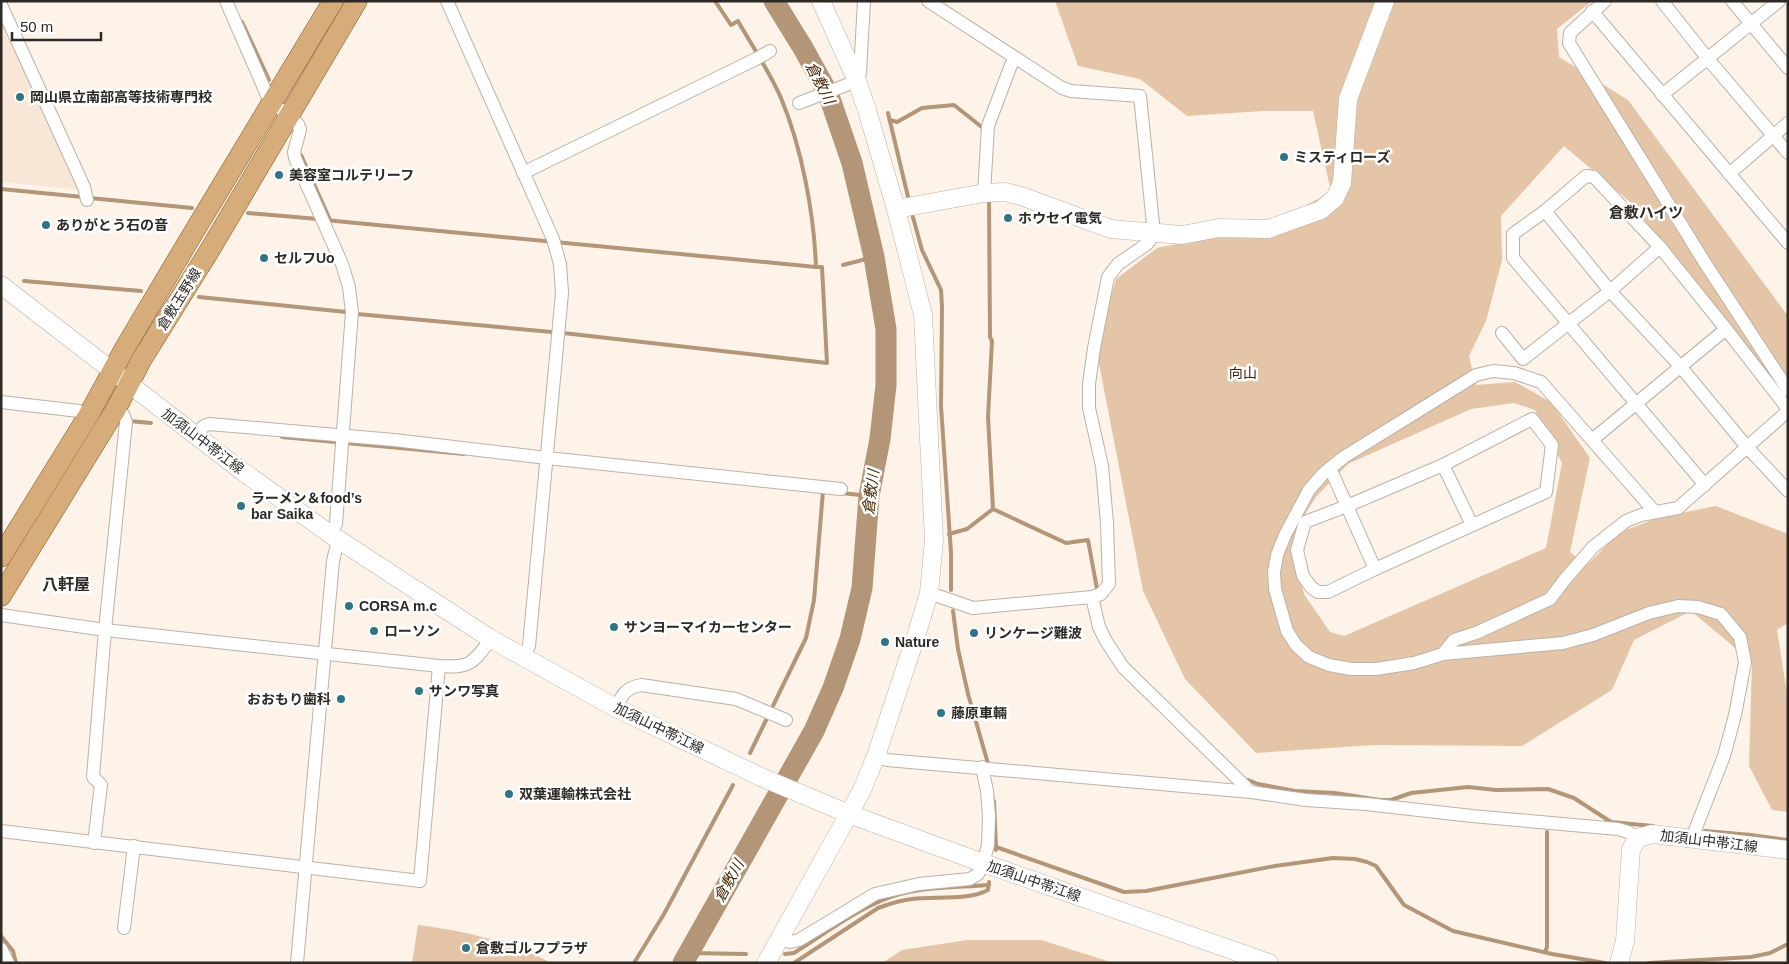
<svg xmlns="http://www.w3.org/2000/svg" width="1789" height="964" font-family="Arial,'Noto Sans JP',sans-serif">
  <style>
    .built { fill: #f8e7d7 }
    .green { fill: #e5c5a8; fill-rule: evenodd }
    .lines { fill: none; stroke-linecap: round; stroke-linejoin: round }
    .stream { stroke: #b39578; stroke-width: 4 }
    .river { stroke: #b39578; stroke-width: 21 }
    .street-casing { stroke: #bbb1a7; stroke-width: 14 }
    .secondary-casing { stroke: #bbb1a7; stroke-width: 19 }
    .primary-casing { stroke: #895a23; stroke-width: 21 }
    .street { stroke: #fff; stroke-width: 12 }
    .secondary { stroke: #fff; stroke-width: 18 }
    .primary { stroke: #d6ac7a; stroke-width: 20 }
    .poi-dot { fill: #317584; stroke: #fff; stroke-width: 2 }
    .labels { text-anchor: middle; stroke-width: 5; stroke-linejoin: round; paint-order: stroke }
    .poi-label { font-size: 14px; font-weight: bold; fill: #2d2925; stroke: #fff; text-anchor: start }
    .street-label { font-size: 14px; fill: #2d2925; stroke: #fff }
    .park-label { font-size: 14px; fill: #402100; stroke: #fff }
    .water-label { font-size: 15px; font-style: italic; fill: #472803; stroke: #fff }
    .neighbourhood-label { font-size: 15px; font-weight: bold; fill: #2d2925; stroke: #fff }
    .quarter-label { font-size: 16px; font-weight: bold; fill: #2d2925; stroke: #fff }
  </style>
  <rect width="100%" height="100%" fill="#fef3e9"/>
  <polygon class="built" points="1,12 82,190 1,182"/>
  <g class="green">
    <path d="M1055,1h537l-35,28 2,28 69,43 160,216v89l-5,-10 -153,-193 -66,-56 -63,70 1,44 -16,61 -17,35 7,29 39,-3 36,20 39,56 -20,94 17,13 33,-33 41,-15 55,-11 72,28v89l-11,7 11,70v112l-16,-2 -23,-44 3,-104 -61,-51 -57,29 -22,50 -90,56 -148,-1 -118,8 -71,-74 -42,-88 -47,-243 20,-69 41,-31 112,-23 62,-33 -18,-81h-50l-76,5 -47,-37 -62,-13zM1514,403l21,7 27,53 -16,85 -202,88 -14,-4 -26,-38 -9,-37 4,-33 17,-27 32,-33 123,-55z"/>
    <path d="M418,925c47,6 91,16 133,38h-139z"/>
    <polygon points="967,940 1041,940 1114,963 882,963 902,950"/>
  </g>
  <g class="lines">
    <g class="stream">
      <polyline points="242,22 269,80"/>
      <polyline points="888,113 909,201"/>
      <polyline points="890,120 897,122 922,108 954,105 983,128"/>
      <polyline points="301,155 330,220"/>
      <polyline points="1,189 83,197"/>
      <polyline points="90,198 192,208"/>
      <polyline points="911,210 922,250 941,290 942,307 941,406 951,553 951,590"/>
      <polyline points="248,213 318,219"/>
      <polyline points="325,220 816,267"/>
      <polyline points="843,265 874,257"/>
      <polyline points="24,281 141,291"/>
      <polyline points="199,297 346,312"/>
      <path d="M357,314l206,19 264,30 -5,-96h-6c-2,-53 -14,-119 -35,-169 -11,-26 -29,-52 -43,-77l-7,4 -16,-24"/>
      <polyline points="129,421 151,423"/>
      <polyline points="282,437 464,454"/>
      <polyline points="842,493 869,496"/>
      <polyline points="993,509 1066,543 1088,540 1097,589"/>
      <polyline points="949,534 967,529 993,509 988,417 992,341 990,337 989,202"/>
      <polyline points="953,611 958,649 968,694 989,767"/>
      <polyline points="750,753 806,638 814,600 823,491"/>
      <polyline points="1248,780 1258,784 1295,791 1335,793 1380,800 1391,800 1411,793 1468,787 1496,790 1548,789 1574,798 1611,822 1653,826"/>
      <polyline points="994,801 996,847"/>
      <polyline points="1705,831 1751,835 1788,840"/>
      <polyline points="996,850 996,847 1124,892 1146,891 1275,866 1333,858 1355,859 1367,862 1376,866 1404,905 1453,931 1552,954 1605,963"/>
      <polyline points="1,936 13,951 16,963"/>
      <polyline points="1545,952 1547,947 1547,832"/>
      <polyline points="689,953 746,954"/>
      <path d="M785,954l9,-1c29,-18 57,-40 89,-53 32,-14 71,-12 106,-15"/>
      <polyline points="634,963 664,914 733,785"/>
      <path d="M794,963l84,-55c11,-4 22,-8 34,-9 22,-3 56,2 76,-9l1,-8"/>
      <polyline points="1649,963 1751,957 1770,953 1788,944"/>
    </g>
    <polyline class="river" points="683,963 814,731 833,688 850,639 862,588 869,496 880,439 886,385 886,329 874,257 852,163 828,93 803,48 774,1"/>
    <g class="street-casing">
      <g id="street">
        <polyline points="226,1 267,95 273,103 298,124 300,130 294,152 295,158 342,264 349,287 352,312 336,524 330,534"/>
        <polyline points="447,1 553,239 560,264 562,293 529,646 523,657"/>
        <polyline points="928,1 1062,88 1071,91 1140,96 1154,234 1147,244 1118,264 1108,277 1094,348 1089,384 1089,408 1102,466 1107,523 1109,584 1101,594 1092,597 973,608 929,593"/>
        <polyline points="1605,1 1570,33 1569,43 1705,263 1788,390"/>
        <polyline points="1662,1 1708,59 1788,153"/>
        <polyline points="1732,1 1788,68"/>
        <polyline points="1,5 84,187 87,200"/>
        <polyline points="1592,11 1788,243"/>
        <polyline points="1662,95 1779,1"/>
        <polyline points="799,103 857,81 860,73 864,1"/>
        <polyline points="523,173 756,59 770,51"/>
        <polyline points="1729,174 1788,123"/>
        <polyline points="984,193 988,126 1011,65 1015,59"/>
        <polyline points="1545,211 1610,291 1680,366 1747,447 1788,491"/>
        <polyline points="1502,333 1523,359 1610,291 1660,247"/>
        <polyline points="1,402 79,411 88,416"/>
        <polygon points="1532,419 1552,445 1546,492 1375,569 1328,592 1318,592 1311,587 1303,576 1297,550 1305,522 1347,506 1443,465"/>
        <polyline points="196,435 204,426 209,424 394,440 547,458 841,489"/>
        <polyline points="1592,440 1726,329"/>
        <polyline points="1443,465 1472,525"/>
        <polyline points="1330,468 1375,569"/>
        <polyline points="1705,485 1513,258 1513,234 1545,211 1586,176 1594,177 1660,247 1726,329 1788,409"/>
        <polyline points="1655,512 1541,382 1514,373 1493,371 1476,375 1344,457 1323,474 1309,490 1285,535 1277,555 1274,572 1275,589 1287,631 1296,645 1309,657 1329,665 1351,669 1376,669 1414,663 1443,654 1563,643 1593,635 1649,613 1678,606 1698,607 1721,614 1740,637 1745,662 1735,715 1724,756 1692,838"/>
        <polyline points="1092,597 1099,627 1106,641 1123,667 1251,792"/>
        <path d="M1,615l104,15 334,36c32,2 33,-2 52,-27"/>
        <polyline points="1443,654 1454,640 1476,633 1550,599 1566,578 1593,547 1626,521 1641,515 1678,508 1788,411"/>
        <path d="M616,708c6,-14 10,-20 25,-23l95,14 50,21"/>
        <polyline points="876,756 887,760 1251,792 1306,800 1366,804 1472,816 1618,829 1628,832 1638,838"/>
        <polyline points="1,831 420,881 439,666"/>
        <polyline points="94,843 101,785 93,777 105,630 126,422 123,414"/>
        <polyline points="124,928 134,846"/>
        <polyline points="780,938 790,942 799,940 875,894 919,884 970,879 978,874 983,863 988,845 989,816 987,791 982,767"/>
        <polyline points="1,949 8,963"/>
        <polyline points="297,963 333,561 336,548 341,541"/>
      </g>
    </g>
    <g class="secondary-casing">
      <g id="secondary">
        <polyline points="896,209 984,193 1005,192 1021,196 1111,229 1182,235 1219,228 1268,229 1321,210 1335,198 1342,183 1348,99 1385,1"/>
        <polyline points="1,285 238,468 330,534 491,639 616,708 761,777 849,814 983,863 1269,963"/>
        <polyline points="766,963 835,839 862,790 876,756 917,633 929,593 934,540 923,315 896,209 867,110 857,81 821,1"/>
        <polyline points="1619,963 1625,941 1631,849 1638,838 1652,834 1788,850"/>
      </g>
    </g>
    <g class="primary-casing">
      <g id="primary">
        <polyline points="1,557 88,416 126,346 192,235 333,1"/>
        <polyline points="1,596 116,409 142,359 208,253 357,1"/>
      </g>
    </g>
    <use href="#street" class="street"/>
    <use href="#secondary" class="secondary"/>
    <use href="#primary" class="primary"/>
  </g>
  <g class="poi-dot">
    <circle cx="20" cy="97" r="5"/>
    <circle cx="1284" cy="157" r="5"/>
    <circle cx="279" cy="175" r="5"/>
    <circle cx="1008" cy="218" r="5"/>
    <circle cx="46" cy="225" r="5"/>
    <circle cx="264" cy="258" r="5"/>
    <circle cx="241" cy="506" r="5"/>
    <circle cx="349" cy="606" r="5"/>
    <circle cx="614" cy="627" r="5"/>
    <circle cx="374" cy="631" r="5"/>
    <circle cx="974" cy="633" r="5"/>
    <circle cx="885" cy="642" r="5"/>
    <circle cx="419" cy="691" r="5"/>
    <circle cx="341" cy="699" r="5"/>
    <circle cx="941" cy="713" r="5"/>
    <circle cx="509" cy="794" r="5"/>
    <circle cx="466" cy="948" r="5"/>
  </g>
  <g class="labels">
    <g class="poi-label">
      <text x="30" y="102">岡山県立南部高等技術専門校</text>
      <text x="1294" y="162">ミスティローズ</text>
      <text x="289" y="180">美容室コルテリーフ</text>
      <text x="1018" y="223">ホウセイ電気</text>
      <text x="56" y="230">ありがとう石の音</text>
      <text x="274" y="263">セルフUo</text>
      <text x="251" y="503">ラーメン＆food’s<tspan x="251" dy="16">bar Saika</tspan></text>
      <text x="359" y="611">CORSA m.c</text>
      <text x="624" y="632">サンヨーマイカーセンター</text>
      <text x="384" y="636">ローソン</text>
      <text x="984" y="638">リンケージ難波</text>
      <text x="895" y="647">Nature</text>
      <text x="429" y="696">サンワ写真</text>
      <text x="331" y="704" text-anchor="end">おおもり歯科</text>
      <text x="951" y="718">藤原車輛</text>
      <text x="519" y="799">双葉運輸株式会社</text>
      <text x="476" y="953">倉敷ゴルフプラザ</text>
    </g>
    <g class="street-label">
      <text transform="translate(179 299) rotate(-58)" y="5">倉敷玉野線</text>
      <text transform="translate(203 441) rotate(37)" y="5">加須山中帯江線</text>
      <text transform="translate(659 728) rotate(26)" y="5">加須山中帯江線</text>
      <text transform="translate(1709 841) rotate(7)" y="5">加須山中帯江線</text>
      <text transform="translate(1034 881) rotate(19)" y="5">加須山中帯江線</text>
    </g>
    <g class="park-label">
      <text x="1243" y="378">向山</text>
    </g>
    <g class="water-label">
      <text transform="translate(820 83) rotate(63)" y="5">倉敷川</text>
      <text transform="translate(871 492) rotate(-83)" y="5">倉敷川</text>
      <text transform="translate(729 881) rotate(-61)" y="5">倉敷川</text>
    </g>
    <g class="neighbourhood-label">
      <text x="1646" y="218">倉敷ハイツ</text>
    </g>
    <g class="quarter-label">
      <text x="66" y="590">八軒屋</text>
    </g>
  </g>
  <rect width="1789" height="964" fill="none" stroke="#2d2925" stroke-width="5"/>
  <path d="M12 32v8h89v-8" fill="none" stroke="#2d2925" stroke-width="2.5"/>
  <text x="20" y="32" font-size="15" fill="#2d2925" stroke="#ffffff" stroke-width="4" paint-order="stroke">50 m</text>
</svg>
